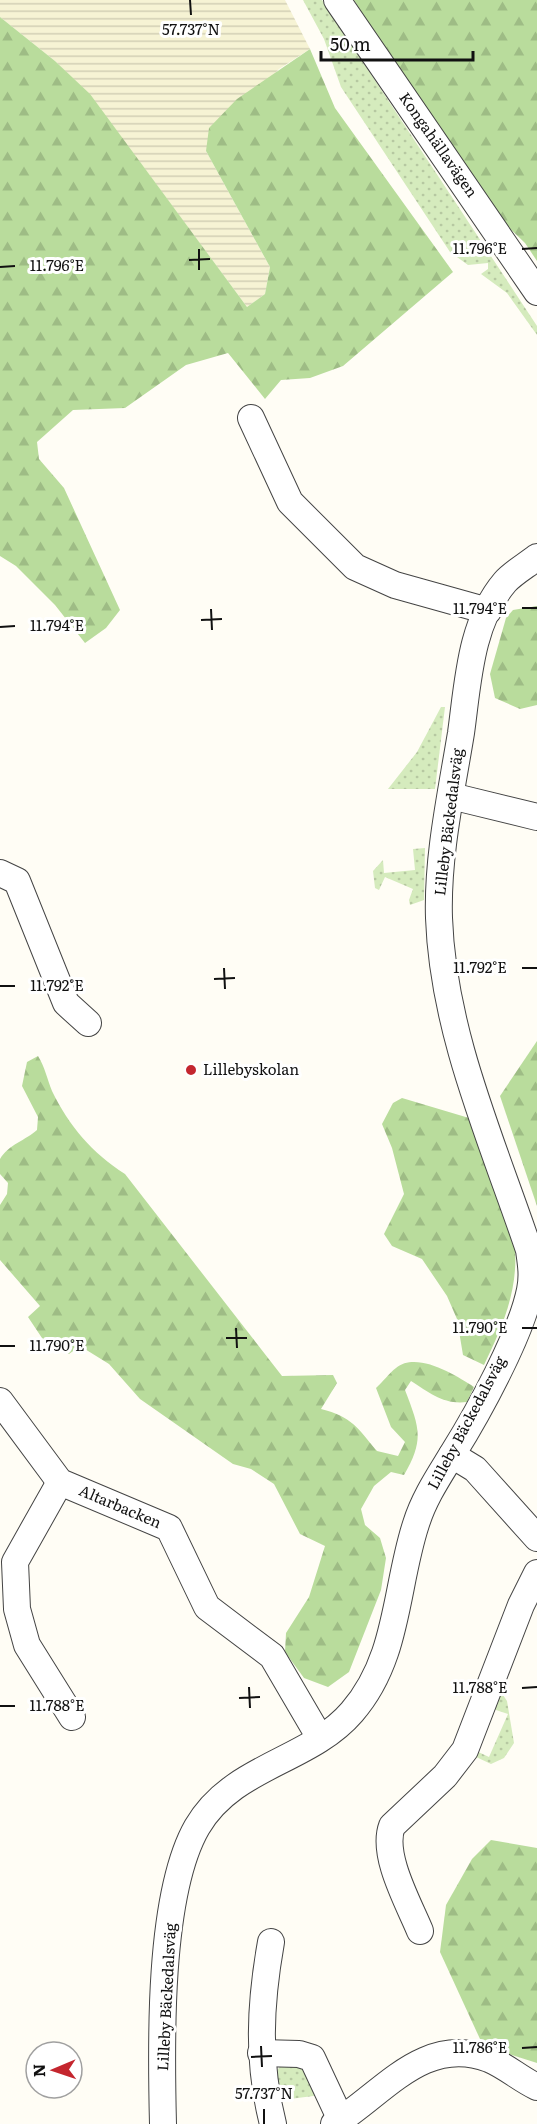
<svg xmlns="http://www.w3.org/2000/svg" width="537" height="2124" font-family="Literata,serif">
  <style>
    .farmland { fill: url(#farmland-rules) }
    .grass { fill: url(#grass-dots) }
    .forest { fill: url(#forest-firs) }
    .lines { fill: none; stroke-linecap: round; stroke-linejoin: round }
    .minor-casing { stroke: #444; stroke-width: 28 }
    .minor { stroke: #fff; stroke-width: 26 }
    .ticks { fill: none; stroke: #111; stroke-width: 2 }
    .poi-dot { fill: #c4262e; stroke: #fff; stroke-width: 2 }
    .labels { text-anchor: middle; stroke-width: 6; stroke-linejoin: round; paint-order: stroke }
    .street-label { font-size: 15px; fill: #111; stroke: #fff }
    .poi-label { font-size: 15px; fill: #111; stroke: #fff; text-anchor: start }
    .ticks-label { font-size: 15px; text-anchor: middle; fill: #111; stroke: #fff; stroke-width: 6; stroke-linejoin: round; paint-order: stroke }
  </style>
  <defs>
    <pattern id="farmland-rules" width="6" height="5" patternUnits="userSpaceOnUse" patternTransform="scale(1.5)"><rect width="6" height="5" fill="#f6f3d4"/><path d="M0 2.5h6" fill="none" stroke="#d2cfb5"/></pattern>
    <pattern id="grass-dots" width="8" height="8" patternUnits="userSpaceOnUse" patternTransform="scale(1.5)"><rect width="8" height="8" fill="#d5ebbd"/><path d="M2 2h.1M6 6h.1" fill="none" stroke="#b6c8a1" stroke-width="1.8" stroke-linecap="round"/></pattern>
    <pattern id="forest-firs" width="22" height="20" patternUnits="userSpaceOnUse" patternTransform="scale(1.5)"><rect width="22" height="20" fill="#b9dc9c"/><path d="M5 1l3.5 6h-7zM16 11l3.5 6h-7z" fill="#9ebc85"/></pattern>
  </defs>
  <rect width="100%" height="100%" fill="#fffdf5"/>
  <polygon class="farmland" points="0,0 285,0 310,49 279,69 206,151 270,267 265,294 247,307 90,95 55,61 0,17"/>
  <g class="grass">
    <polygon points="303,0 322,0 537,326 537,335 507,293 481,274 488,269 488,263 468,265 450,252 341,87 324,39"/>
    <polygon points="441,707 445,707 435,789 388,789 417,752"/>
    <polygon points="425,848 424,900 410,905 409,900 413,889 385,877 379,890 375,888 373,871 383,860 384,873 415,870 413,849"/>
    <polygon points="497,1694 503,1695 507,1701 514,1743 504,1758 491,1764 474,1756 472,1749 489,1757 508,1714 484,1706"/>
    <path d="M297,2059l24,36 -47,6c1,-24 -4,-35 23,-42z"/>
  </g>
  <g class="forest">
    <polygon points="354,0 537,0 537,261 525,243 478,198"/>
    <polygon points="0,17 55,61 90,94 247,307 265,294 270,267 206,151 209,128 237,99 310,49 335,108 453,272 343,366 310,378 281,380 265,399 228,353 186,365 125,408 73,410 37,442 39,459 64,488 120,610 106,628 85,643 55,605 16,566 0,556"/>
    <polygon points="537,606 537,705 520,709 495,698 490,674 506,618 513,610"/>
    <polygon points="537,1041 537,1206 500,1096"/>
    <path d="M38,1056c7,11 9,23 14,35 17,35 40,62 73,83l157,202 51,-1 4,8 -16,26c31,8 36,18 56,42l21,5 7,-14 -14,-15 -15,-39c7,-6 13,-15 20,-20 21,-17 59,7 78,19l-7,15c-23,3 -37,-9 -56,-21l-6,9c14,37 20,49 -1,85l-13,-3 -17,14 -13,23 4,16 15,13 6,20 -5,32 -32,82 -21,15 -24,-9 -19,-26 1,-19 23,-36 16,-51 -25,-12 -26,-50 -23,-15 -18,-5 -93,-65 -31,-35 -29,-18 -11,8 -27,-16 -14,-21 12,-11 -40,-46v-55l7,-11 1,-11 -8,-9v-15c8,-14 26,-19 37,-29l1,-13 -16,-31 5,-24z"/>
    <path d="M402,1098l67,20 46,131c3,42 -13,79 -31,116l-21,-10 -6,-36 -10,-23 -25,-37 -30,-13 -8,-12 20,-40 -12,-46 -10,-24 11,-21z"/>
    <polygon points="491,1840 537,1848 537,2063 487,2047 480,2039 440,1952 446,1905 472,1859"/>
  </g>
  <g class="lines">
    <g class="minor-casing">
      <g id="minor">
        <polyline points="337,0 537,292"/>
        <polyline points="251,418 290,502 355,567 395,585 488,611"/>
        <polyline points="451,796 537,817"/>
        <polyline points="0,873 17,881 66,1003 88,1023"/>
        <polyline points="0,1401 60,1482 169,1528 207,1607 272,1656 320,1738"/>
        <polyline points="452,1455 475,1469 537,1538"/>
        <polyline points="60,1482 15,1562 17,1609 27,1645 72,1717"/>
        <path d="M420,1931c-11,-27 -39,-76 -28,-105l53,-50 20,-26 56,-145 16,-32"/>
        <path d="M271,1942c-11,62 -14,120 2,182"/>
        <polyline points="261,2053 299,2054 312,2058 341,2120"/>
        <path d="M163,2124c-2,-79 -5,-229 34,-297 36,-62 112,-65 155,-115 47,-54 43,-124 64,-188 8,-26 23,-48 37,-71 25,-40 68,-118 77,-163 3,-14 1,-26 -1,-40 -36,-107 -86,-217 -90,-332 -2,-61 12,-124 22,-185 7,-50 9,-110 44,-151 8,-9 22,-17 32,-25"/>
        <path d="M334,2124c49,-30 90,-90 155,-65 17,7 31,20 48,28"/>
      </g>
    </g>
    <use href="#minor" class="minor"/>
  </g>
  <path class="ticks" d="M190,0l1,15M199,249v21M522,249l15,-1M189,260l21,-1M0,267l15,-1M522,608h15M211,609l1,21M201,620l21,-1M0,627l15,-1M224,968l1,21M522,968h15M214,979l21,-1M0,986h15M236,1328l1,20M522,1328h15M226,1338h21M0,1346h15M249,1687l1,21M522,1688l15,-1M239,1698l21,-1M0,1706h15M261,2046l1,21M522,2048l15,-1M251,2057l21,-1M264,2109v15"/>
  <circle class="poi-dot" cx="191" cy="1070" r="6"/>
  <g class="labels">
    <g class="street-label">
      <text transform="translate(438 145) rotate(55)" y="5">Kongahällavägen</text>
      <text transform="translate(449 822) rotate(-83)" y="5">Lilleby Bäckedalsväg</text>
      <text transform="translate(467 1423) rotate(-62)" y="5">Lilleby Bäckedalsväg</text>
      <text transform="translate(120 1507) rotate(23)" y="5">Altarbacken</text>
      <text transform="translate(167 1997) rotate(-87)" y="5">Lilleby Bäckedalsväg</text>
    </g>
    <g class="poi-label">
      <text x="203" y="1075">Lillebyskolan</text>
    </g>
  </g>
  <g class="ticks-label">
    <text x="191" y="35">57.737°N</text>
    <text x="480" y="254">11.796°E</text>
    <text x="57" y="271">11.796°E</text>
    <text x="480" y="614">11.794°E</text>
    <text x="57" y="631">11.794°E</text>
    <text x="480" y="973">11.792°E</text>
    <text x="57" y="991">11.792°E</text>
    <text x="480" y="1333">11.790°E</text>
    <text x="57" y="1351">11.790°E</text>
    <text x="480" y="1693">11.788°E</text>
    <text x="57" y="1711">11.788°E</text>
    <text x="480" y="2053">11.786°E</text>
    <text x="264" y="2099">57.737°N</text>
  </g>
  <g transform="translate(54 2070) rotate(268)"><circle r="28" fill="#ffffff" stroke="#a0a0a0" stroke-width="1.5"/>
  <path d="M0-4.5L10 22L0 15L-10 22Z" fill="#c4262e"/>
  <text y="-9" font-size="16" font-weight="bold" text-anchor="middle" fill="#111111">N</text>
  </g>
  <path d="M321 51v9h152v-9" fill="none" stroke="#111111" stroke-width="3"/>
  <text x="330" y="51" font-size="18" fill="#111111" stroke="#ffffff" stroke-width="4.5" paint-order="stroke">50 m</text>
</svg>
